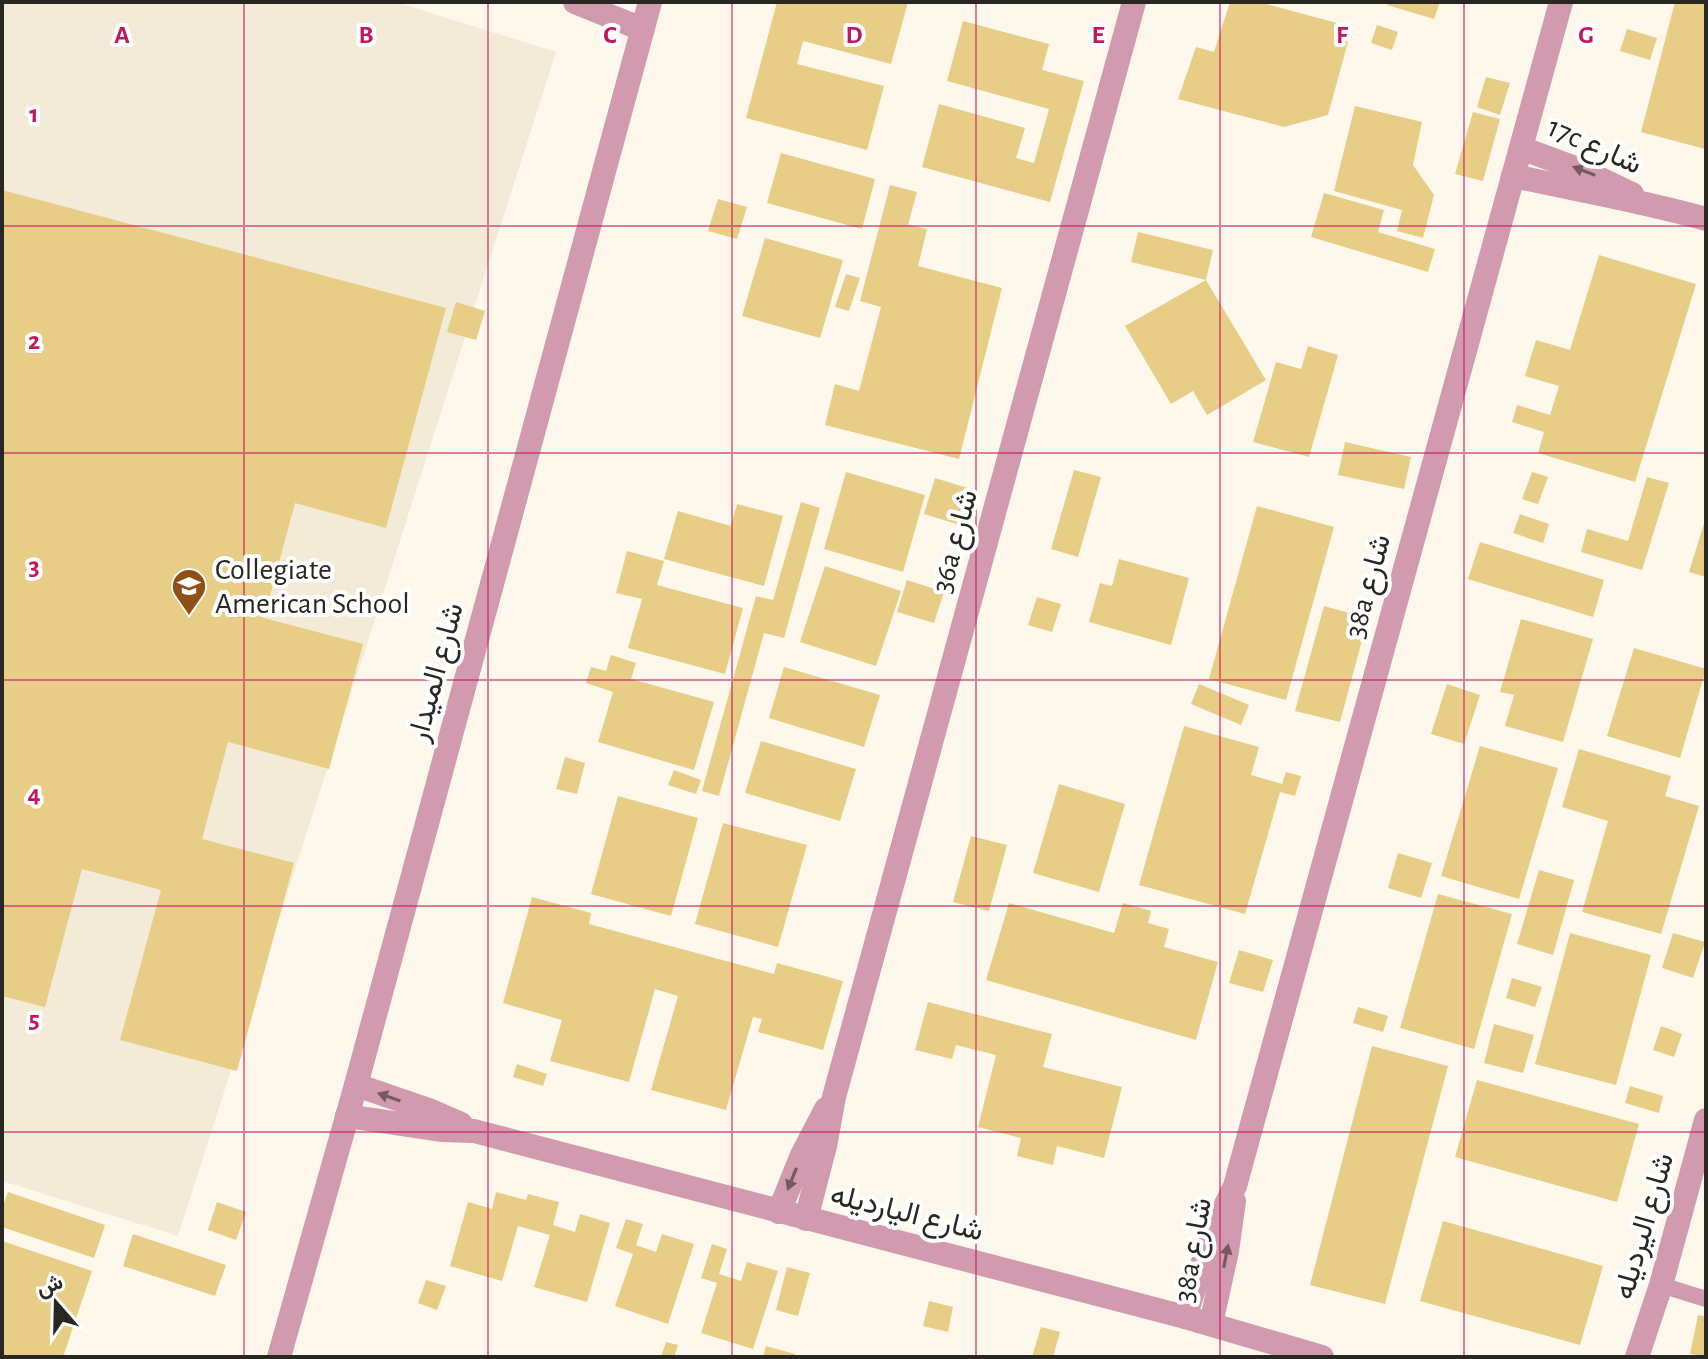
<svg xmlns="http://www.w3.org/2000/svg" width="1708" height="1359" font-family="'Alegreya Sans',Vazirmatn,sans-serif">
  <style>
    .built { fill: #f3ebd7 }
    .building { fill: #e7cd86 }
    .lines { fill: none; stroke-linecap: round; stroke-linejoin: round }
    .lane { stroke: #d19aaf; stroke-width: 16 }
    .street { stroke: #d19aaf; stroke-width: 24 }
    .oneway { fill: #755b61 }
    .grid { fill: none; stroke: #c2185b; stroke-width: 2; stroke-opacity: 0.55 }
    .labels { text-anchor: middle; stroke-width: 8; stroke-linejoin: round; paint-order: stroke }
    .street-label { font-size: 30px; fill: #292722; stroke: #fff }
    .poi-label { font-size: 30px; fill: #292722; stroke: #fff; text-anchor: start }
    .grid-label { font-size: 26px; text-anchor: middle; font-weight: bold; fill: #c2185b; stroke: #fff; stroke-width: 8; stroke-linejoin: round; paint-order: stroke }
  </style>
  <rect width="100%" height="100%" fill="#fdf8eb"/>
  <polygon class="built" points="2,2 396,2 556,52 178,1236 2,1181"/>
  <g class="building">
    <polygon points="777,2 908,2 891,64 803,41 797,64 884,86 867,150 746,118"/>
    <polygon points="1230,2 1259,2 1352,27 1328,115 1284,127 1178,99 1196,47 1214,52"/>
    <polygon points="1388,2 1440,2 1434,19 1387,5"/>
    <polygon points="1675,2 1706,2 1705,149 1641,132"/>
    <polygon points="963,21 1049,44 1042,70 1084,81 1050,202 922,167 939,104 1025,128 1016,158 1034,163 1049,109 947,81"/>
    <polygon points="1377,25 1398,32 1392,50 1371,43"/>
    <polygon points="1627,29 1657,38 1650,60 1620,51"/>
    <polygon points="1486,77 1510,83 1500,115 1477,107"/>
    <polygon points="1355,106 1422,122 1413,165 1434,195 1423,238 1397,231 1402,210 1334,191"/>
    <polygon points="1473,112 1500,119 1483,181 1455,174"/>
    <polygon points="781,153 875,179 862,229 767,203"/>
    <polygon points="890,185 917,192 908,225 927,229 918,266 1002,288 959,459 825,425 835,384 859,391 881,307 860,301"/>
    <polygon points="2,190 446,308 386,528 295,503 264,618 363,644 329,769 228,742 202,839 294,863 237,1071 120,1040 161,890 82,869 45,1007 2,996"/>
    <polygon points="1324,193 1384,210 1378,232 1435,249 1428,272 1311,237"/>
    <polygon points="718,199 747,207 737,239 708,231"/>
    <polygon points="1138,232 1213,250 1206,280 1266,380 1207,415 1193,391 1171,404 1125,326 1206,280 1131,262"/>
    <polygon points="765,238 843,260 820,338 742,316"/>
    <polygon points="1599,255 1696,284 1635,482 1538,453 1544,432 1512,422 1517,405 1550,415 1559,386 1525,376 1536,340 1570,350"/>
    <polygon points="846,274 860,278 849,311 835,307"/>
    <polygon points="456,302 485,311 476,340 447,332"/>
    <polygon points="1308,346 1338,355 1309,457 1253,442 1276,362 1301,369"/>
    <polygon points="1345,442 1411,457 1404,489 1338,475"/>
    <polygon points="1074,470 1101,477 1078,557 1051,549"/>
    <polygon points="846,472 925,495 903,572 824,549"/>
    <polygon points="1532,472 1548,477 1538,504 1522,499"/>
    <polygon points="1647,477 1669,483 1642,570 1581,552 1587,529 1628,541"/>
    <polygon points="935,478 971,489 960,525 924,514"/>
    <polygon points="801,502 820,508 784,638 764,633 719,796 702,791 756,596 773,600"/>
    <polygon points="737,504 783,516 764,586 664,559 678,511 731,526"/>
    <polygon points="1257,506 1334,527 1286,700 1209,679"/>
    <polygon points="1520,514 1549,524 1543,543 1513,533"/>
    <polygon points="1706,517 1706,577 1689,572"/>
    <polygon points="1480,542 1604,580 1593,617 1468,579"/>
    <polygon points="627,551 664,561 657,585 743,608 725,674 628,648 642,599 616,593"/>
    <polygon points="1119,559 1189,578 1171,645 1089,622 1100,583 1112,586"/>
    <polygon points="825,566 901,591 876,666 800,642"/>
    <polygon points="907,580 944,592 934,623 897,612"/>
    <polygon points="1037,597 1061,604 1052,632 1028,625"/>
    <polygon points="1324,606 1368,618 1340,722 1295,711"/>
    <polygon points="1521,619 1593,639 1563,742 1505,726 1514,695 1500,692"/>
    <polygon points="1634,648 1706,669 1680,758 1607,736"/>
    <polygon points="611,655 636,663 631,679 714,702 694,770 598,742 613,692 586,683 591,667 606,671"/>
    <polygon points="784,667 880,695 864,747 769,718"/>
    <polygon points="1199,684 1249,705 1241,725 1191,704"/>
    <polygon points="1447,684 1480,695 1464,744 1431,734"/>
    <polygon points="1184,726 1259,747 1251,775 1282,784 1286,772 1301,776 1295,796 1280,792 1245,914 1139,885"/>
    <polygon points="761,741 856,769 840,821 745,793"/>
    <polygon points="1480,746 1558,768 1519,899 1441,876"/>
    <polygon points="1579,749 1671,776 1665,796 1699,806 1661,934 1582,912 1608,821 1562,807"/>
    <polygon points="565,757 585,763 577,794 556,789"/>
    <polygon points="674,770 701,780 696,794 668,785"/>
    <polygon points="1059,784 1125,804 1099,892 1033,873"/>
    <polygon points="618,796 698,818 671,916 591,894"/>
    <polygon points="723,823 807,845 778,947 695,924"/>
    <polygon points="971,836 1007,845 989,911 953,902"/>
    <polygon points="1398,853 1432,863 1421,898 1388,888"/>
    <polygon points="1539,870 1574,880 1553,955 1517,944"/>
    <polygon points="1438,894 1512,914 1474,1049 1400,1028"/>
    <polygon points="532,897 591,913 589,924 774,974 777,963 843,981 823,1050 758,1032 762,1019 753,1017 726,1110 651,1090 678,996 655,989 629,1082 550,1061 562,1020 503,1003"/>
    <polygon points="1009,903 1114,933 1123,903 1151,911 1148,923 1169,929 1164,947 1218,962 1196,1040 986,980"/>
    <polygon points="1570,933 1651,955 1616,1085 1535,1064"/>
    <polygon points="1673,933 1705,942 1693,978 1662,968"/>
    <polygon points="1239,950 1273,960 1263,992 1229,983"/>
    <polygon points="1512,978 1542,987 1535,1007 1506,998"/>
    <polygon points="928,1002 1052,1034 1043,1067 1122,1087 1104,1158 1057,1146 1053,1165 1017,1156 1021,1138 978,1127 996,1055 956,1045 952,1059 915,1050"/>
    <polygon points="1358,1007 1388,1016 1383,1032 1353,1023"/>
    <polygon points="1494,1024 1534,1035 1523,1073 1484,1063"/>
    <polygon points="1661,1026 1682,1034 1674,1057 1653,1050"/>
    <polygon points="1372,1046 1448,1066 1385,1304 1310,1285"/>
    <polygon points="517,1064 547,1074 543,1086 513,1077"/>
    <polygon points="1477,1080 1639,1124 1617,1202 1455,1157"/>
    <polygon points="1630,1086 1663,1096 1659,1113 1625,1103"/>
    <polygon points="8,1192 105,1225 94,1258 2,1227 2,1209"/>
    <polygon points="496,1192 526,1200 528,1194 559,1202 553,1225 575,1232 580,1214 610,1223 587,1302 534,1287 550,1235 518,1226 502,1281 450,1266 468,1202 492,1209"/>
    <polygon points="217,1202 246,1212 236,1240 208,1230"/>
    <polygon points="626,1219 643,1224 636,1245 656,1252 662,1234 694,1244 668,1324 615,1306 633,1254 616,1248"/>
    <polygon points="1443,1221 1603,1266 1580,1345 1420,1301"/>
    <polygon points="133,1234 226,1265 215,1296 123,1266"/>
    <polygon points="2,1241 92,1271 63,1357 2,1357"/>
    <polygon points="712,1244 727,1249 719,1274 741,1281 747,1262 778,1271 753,1349 701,1333 717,1283 701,1278"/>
    <polygon points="787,1267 810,1273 798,1316 776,1310"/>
    <polygon points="426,1280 446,1286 437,1310 418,1303"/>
    <polygon points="929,1301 953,1307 948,1332 923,1326"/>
    <polygon points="1698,1315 1706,1317 1706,1357 1690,1354"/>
    <polygon points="1041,1327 1060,1332 1053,1357 1032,1357"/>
    <polygon points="666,1342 678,1345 674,1357 661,1357"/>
    <polygon points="766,1346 795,1354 794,1357 763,1357"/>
  </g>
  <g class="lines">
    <polyline class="lane" points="1661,1285 1706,1299"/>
    <g class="street">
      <polyline points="575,2 642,29"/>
      <polyline points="1521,148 1586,172 1632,194"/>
      <path d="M1513,176c65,14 129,25 193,43"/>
      <polyline points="356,1085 429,1110 461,1124"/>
      <polyline points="347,1116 441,1130 474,1131 1185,1317 1322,1357"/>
      <polyline points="779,1212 802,1155 826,1109"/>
      <polyline points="806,1219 825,1146 834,1097 1134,2"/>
      <polyline points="1185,1317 1213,1231 1235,1186 1561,2"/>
      <polyline points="1211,1324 1227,1251 1234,1201"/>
      <polyline points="279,1357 356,1085 650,2"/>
      <polyline points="1637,1357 1661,1285 1706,1120"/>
    </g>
  </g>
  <defs><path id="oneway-solid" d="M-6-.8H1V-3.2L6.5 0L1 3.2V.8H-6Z" transform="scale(2)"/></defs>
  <g class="oneway">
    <use href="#oneway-solid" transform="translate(1584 171) rotate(-159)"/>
    <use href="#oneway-solid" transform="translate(389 1097) rotate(-161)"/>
    <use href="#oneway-solid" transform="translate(792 1179) rotate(112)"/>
    <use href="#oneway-solid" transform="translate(1226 1256) rotate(-79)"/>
  </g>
  <path class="grid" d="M244,2v1355M488,2v1355M732,2v1355M976,2v1355M1220,2v1355M1464,2v1355M2,226h1704M2,453h1704M2,680h1704M2,906h1704M2,1132h1704"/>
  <defs>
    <g id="school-pin" transform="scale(1.8)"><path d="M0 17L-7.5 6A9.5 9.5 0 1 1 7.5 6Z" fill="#8f4f17" stroke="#fff"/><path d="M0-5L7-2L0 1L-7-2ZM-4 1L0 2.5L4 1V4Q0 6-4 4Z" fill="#fff"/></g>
  </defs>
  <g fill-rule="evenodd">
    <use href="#school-pin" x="189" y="586"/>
  </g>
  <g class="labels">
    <g class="street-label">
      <text transform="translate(1595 145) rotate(24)" y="10">17c شارع</text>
      <text transform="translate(954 541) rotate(-75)" y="10">36a شارع</text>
      <text transform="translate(1367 586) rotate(-75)" y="10">38a شارع</text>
      <text transform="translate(435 672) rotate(-75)" y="10">شارع الميدار</text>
      <text transform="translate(907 1212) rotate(14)" y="10">شارع اليارديله</text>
      <text transform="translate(1643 1226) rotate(-74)" y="10">شارع اليرديله</text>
      <text transform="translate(1192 1250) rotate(-80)" y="10">38a شارع</text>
    </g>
    <g class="poi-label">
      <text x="215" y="579">Collegiate<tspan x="215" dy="34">American School</tspan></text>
    </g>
  </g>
  <g class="grid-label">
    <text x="122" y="43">A</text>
    <text x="366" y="43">B</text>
    <text x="610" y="43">C</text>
    <text x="854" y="43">D</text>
    <text x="1098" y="43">E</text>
    <text x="1342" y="43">F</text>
    <text x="1586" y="43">G</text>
    <text x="34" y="122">1</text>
    <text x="34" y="349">2</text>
    <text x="34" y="575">3</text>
    <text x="34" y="802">4</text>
    <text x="34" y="1028">5</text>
  </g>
  <rect width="1708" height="1359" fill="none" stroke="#292722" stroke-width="8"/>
  <g transform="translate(56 1303) rotate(340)" stroke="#ffffff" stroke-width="6" paint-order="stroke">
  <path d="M0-6L14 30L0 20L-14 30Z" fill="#292722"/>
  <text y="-12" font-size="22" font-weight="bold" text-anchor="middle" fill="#292722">ش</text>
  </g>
</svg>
